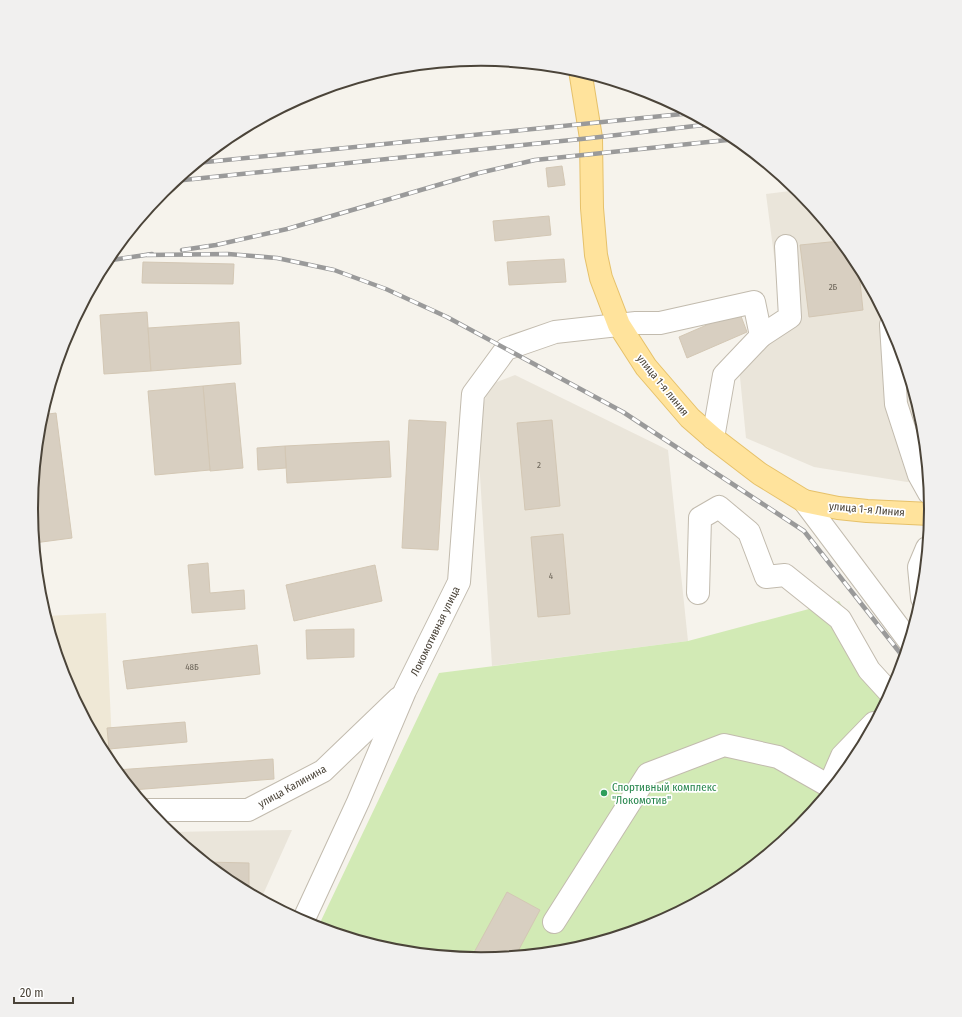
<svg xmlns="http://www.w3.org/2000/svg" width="962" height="1017" font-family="'Fira Sans Condensed',sans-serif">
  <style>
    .residential { fill: #eae5da }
    .education { fill: #efe8d6 }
    .green { fill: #d2eab5 }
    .building { fill: #d8cfc1; stroke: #d3c7b4 }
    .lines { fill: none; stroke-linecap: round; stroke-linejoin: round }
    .minor-casing { stroke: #c2bbae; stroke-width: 24 }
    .major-casing { stroke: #e6c16a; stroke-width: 24 }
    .minor { stroke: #fff; stroke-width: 22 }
    .major { stroke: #ffe39c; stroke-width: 22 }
    .rail-casing { stroke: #9a9a9a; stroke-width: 4.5 }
    .rail { stroke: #fff; stroke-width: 3; stroke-dasharray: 9; stroke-linecap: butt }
    .leisure-dot { fill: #2e9e5b; stroke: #fff; stroke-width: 1.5 }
    .labels { text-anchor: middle; stroke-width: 3.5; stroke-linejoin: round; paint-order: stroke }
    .number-label { font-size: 9px; fill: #6e675b }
    .street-label { font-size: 11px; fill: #4b4439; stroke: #fff }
    .leisure-label { font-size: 11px; fill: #27864d; stroke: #fff; text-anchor: start }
    .rim { fill: none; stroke: #4b4439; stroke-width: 2 }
  </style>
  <rect width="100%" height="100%" fill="#f6f3ec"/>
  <g class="residential">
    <polygon points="798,190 855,259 897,337 922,421 928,480 907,482 814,467 746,438 739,367 784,333 766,194"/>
    <polygon points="515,375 668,450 688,641 492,666 477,428 489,385"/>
    <polygon points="292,830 261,899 231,883 169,832"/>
  </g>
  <polygon class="education" points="106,613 113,766 107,758 65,680 46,616"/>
  <polygon class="green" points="839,601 892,690 855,759 799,827 731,883 653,924 569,950 481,958 393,950 318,927 439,673 688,641"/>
  <g class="building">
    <polygon points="562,166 565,185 548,187 546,168"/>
    <polygon points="549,216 551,235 495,241 493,221"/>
    <polygon points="840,241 858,263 863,310 809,317 800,245"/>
    <polygon points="564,259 566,282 509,285 507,262"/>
    <polygon points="143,262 234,264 233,284 142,283"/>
    <polygon points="739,311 747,332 687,358 679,337"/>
    <polygon points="147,312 151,371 104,374 100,315"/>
    <polygon points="239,322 241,364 151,371 148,328"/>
    <polygon points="235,383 243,468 210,471 203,386"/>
    <polygon points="203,386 210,470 155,475 148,391"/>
    <polygon points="56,413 72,538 34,543 31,508 40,420 41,415"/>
    <polygon points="409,420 446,422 438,550 402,548"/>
    <polygon points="552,420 560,506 525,510 517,423"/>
    <polygon points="389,441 391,477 287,483 285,446"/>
    <polygon points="285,446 286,468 258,470 257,448"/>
    <polygon points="563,534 570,614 538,617 531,537"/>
    <polygon points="208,563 210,593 244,590 245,609 192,613 188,565"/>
    <polygon points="375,565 382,601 294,621 286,585"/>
    <polygon points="354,629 354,657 307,659 306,630"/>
    <polygon points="257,645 260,674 127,689 123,661"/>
    <polygon points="185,722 187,742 109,749 107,728"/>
    <polygon points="273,759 274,779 132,790 116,770"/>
    <polygon points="206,862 249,863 249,892 231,883"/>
    <polygon points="507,892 540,910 516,955 481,958 471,958"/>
  </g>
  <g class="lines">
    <g class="minor-casing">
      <g id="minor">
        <polyline points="891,325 896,404 919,475 929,493"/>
        <polyline points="761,336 790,317 786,246"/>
        <polyline points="804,501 909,641"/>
        <polyline points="698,593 700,518 719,507 749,532 766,577 785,575 840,619 869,670 890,693"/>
        <polyline points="922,598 919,567 927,548"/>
        <polyline points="831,788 829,786 842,756 874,723"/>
        <polyline points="149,810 248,810 323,771 399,698"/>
        <polyline points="303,921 358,802 405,691 459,582 473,394 506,349 555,332 636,323 660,323 754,302 761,336 724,375 713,438"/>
        <polyline points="554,922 648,774 724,745 778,757 829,786"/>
      </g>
    </g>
    <g class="major-casing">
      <polyline id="major" points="580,70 591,138 592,208 596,255 601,278 619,325 646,367 690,418 713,438 760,474 804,501 838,508 867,511 930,514"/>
    </g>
    <use href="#minor" class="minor"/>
    <use href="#major" class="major"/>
    <g class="rail-casing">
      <g id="rail">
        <polyline points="196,163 692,113"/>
        <polyline points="174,181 591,138 712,124"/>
        <polyline points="182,250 216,245 287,229 479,173 535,160 737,139"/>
        <polyline points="147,255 228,254 277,258 334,270 386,289 447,317 623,412 804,531 904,658"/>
        <polyline points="105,261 152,254"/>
      </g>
    </g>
    <use href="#rail" class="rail"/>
  </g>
  <circle class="leisure-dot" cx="604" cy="793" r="4"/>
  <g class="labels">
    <g class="number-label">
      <text x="833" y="290">2Б</text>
      <text x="539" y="468">2</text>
      <text x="551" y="579">4</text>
      <text x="192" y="670">48Б</text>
    </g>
    <g class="street-label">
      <text transform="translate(663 385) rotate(51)" y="4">улица 1-я линия</text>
      <text transform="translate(867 509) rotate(5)" y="4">улица 1-я Линия</text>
      <text transform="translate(435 631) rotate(-64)" y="4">Локомотивная улица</text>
      <text transform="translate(292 786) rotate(-29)" y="4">улица Калинина</text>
    </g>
    <g class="leisure-label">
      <text x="612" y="791">Спортивный комплекс<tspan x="612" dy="13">"Локомотив"</tspan></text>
    </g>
  </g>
  <path d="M0 0H962V1017H0ZM38 509a443 443 0 1 1 886 0a443 443 0 1 1-886 0Z" fill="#f1f0ef" fill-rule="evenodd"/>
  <path class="rim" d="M38 509a443 443 0 1 1 886 0a443 443 0 1 1-886 0Z"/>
  <path d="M14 997v6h59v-6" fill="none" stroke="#4b4439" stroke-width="2"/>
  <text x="20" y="997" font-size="12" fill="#4b4439" stroke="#ffffff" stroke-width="3" paint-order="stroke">20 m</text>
</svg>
